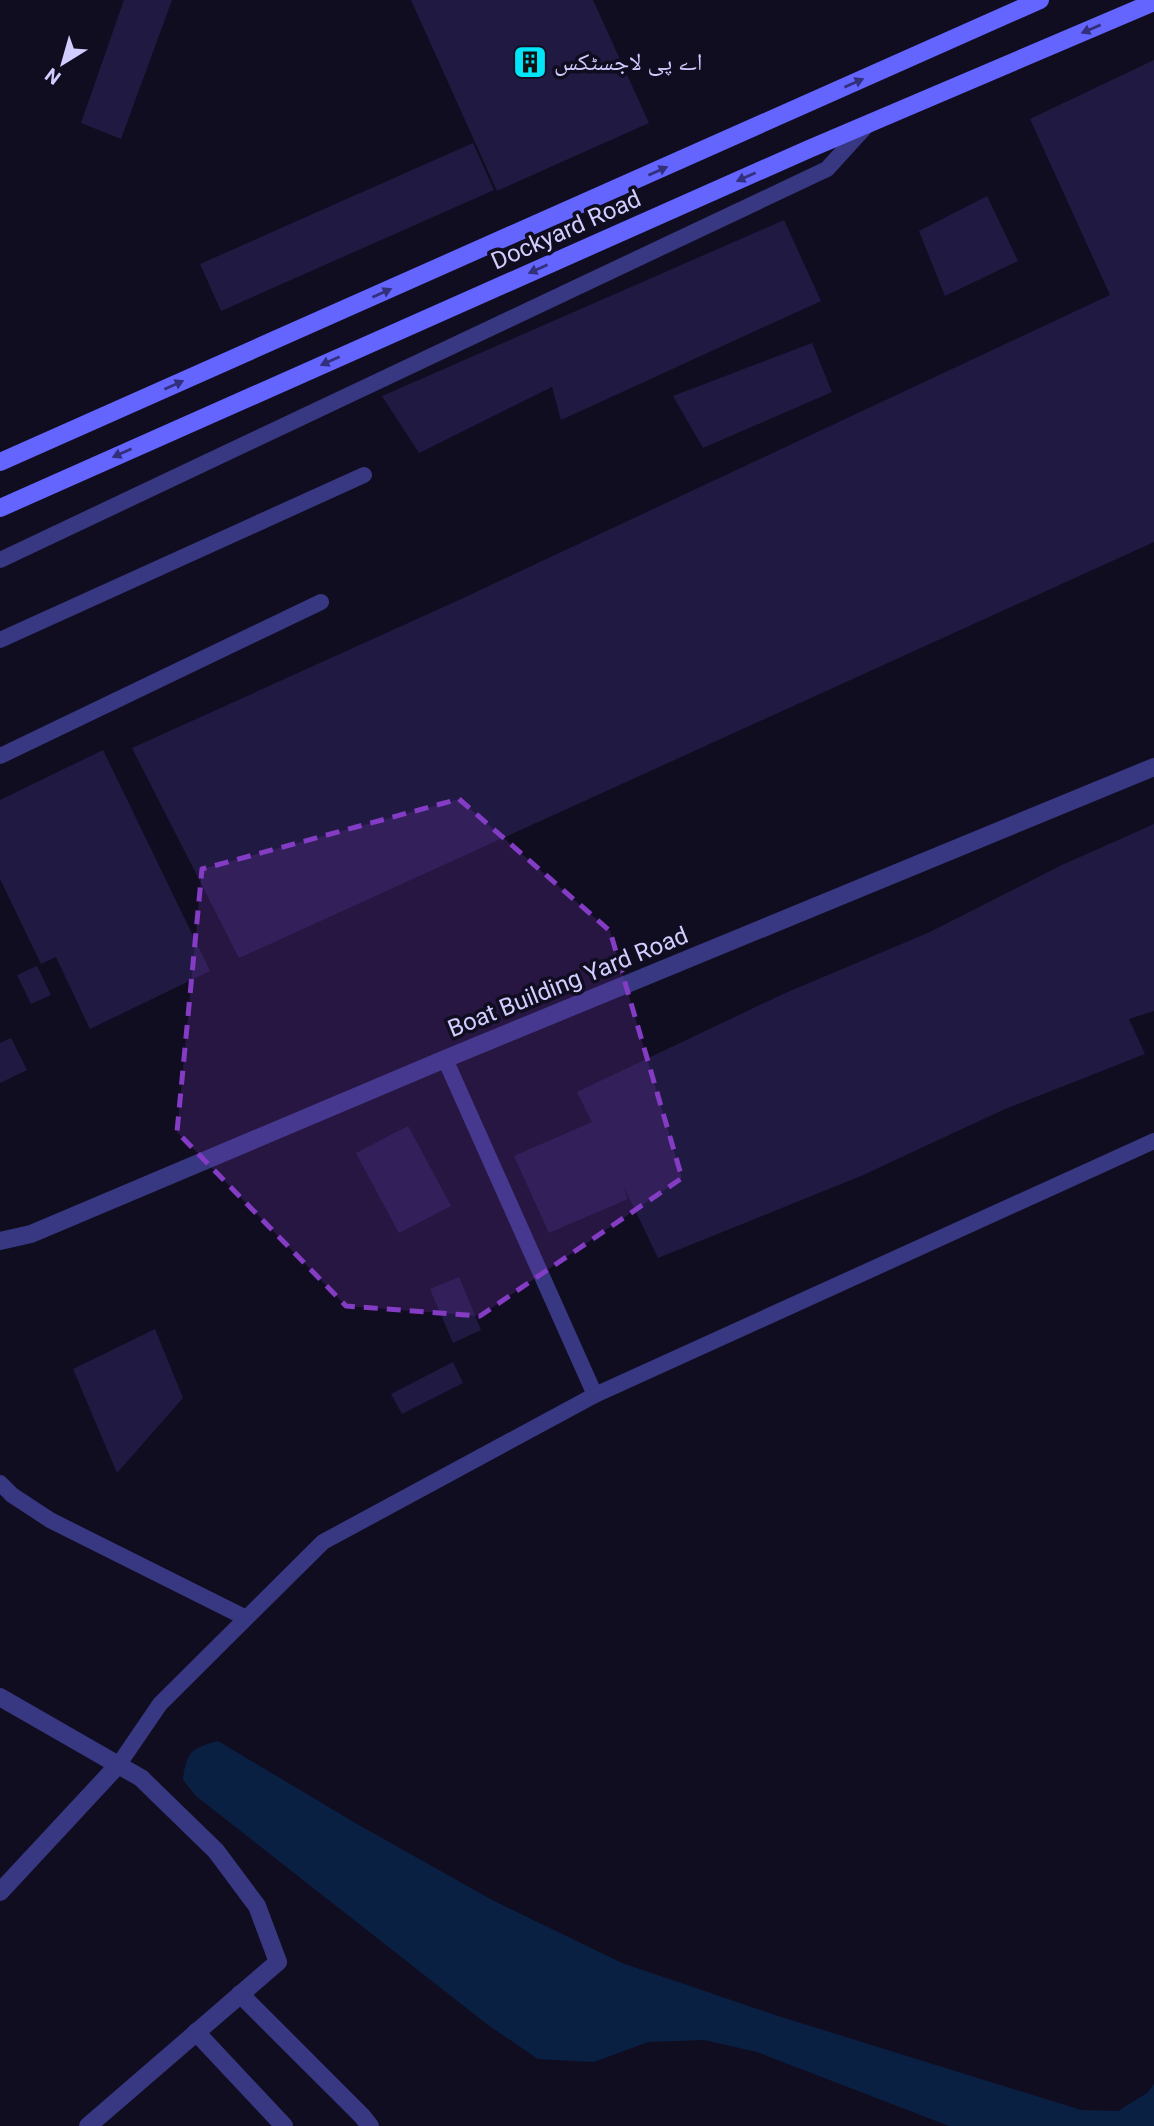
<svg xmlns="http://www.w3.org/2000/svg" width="1154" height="2126" font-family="Roboto,'Noto Naskh Arabic',sans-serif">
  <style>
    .water { fill: #0a2043 }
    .building { fill: #201942 }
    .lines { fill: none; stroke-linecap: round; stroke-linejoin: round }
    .lane { stroke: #383781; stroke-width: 16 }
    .street { stroke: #383781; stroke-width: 18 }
    .secondary { stroke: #6464ff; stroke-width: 18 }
    .oneway { fill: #32307a }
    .marked { fill: #843cc5; fill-opacity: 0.2; stroke: #843cc5; stroke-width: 5; stroke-dasharray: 14 9; stroke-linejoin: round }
    .labels { text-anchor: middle; stroke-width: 7; stroke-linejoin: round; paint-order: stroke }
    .poi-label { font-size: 24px; fill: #d2cdff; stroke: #100d21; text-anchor: start }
    .street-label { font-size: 24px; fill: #d2cdff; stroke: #100d21 }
  </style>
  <rect width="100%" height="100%" fill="#100d21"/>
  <path class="water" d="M218,1741l139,83 137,77 128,62 156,53 303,94 37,1 29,-18 7,-9v42h-205l-192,-74 -53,-12 -56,2 -54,20 -56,-3 -50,-34 -292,-229 -13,-16c3,-27 8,-32 35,-39z"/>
  <g class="building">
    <polygon points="124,0 172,0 121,139 81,123"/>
    <polygon points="411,0 593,0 649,123 497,191"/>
    <polygon points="1154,60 1154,542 239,958 132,748 459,600 1110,295 1030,119"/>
    <polygon points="473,143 494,190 221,311 200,264"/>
    <polygon points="987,196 1018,261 945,296 919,231"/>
    <polygon points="784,220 821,301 561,420 552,387 419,453 382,396"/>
    <polygon points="812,343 832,392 703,448 673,396"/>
    <polygon points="103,750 210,971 90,1029 56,957 41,964 0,879 0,800"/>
    <polygon points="1154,824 1154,1011 1129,1019 1145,1054 1005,1109 861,1176 658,1258 623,1185 628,1199 549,1233 514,1156 592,1122 577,1092 783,994 930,932 1062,865"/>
    <polygon points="37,966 51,995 31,1004 17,975"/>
    <polygon points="11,1038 27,1070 0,1083 0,1043"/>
    <polygon points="408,1126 451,1206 399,1233 356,1153"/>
    <polygon points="459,1277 481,1330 453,1343 430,1289"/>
    <polygon points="155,1329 183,1398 117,1473 73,1369"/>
    <polygon points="453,1362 463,1383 402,1414 391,1394"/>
  </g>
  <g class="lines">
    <g class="lane">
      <polyline points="0,560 827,169 869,123"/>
      <polyline points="0,640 364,475"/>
      <polyline points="0,756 321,602"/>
      <polyline points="445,1059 595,1395"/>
      <polyline points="0,1483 12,1495 50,1520 246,1618"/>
      <polyline points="119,1764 160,1704 323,1542 595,1395 1154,1141"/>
    </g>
    <g class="street">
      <polyline points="0,1241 31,1234 445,1059 1154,767"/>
      <polyline points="0,1697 141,1778 216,1851 257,1906 278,1962 88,2126"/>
      <polyline points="0,1892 119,1764"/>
      <polyline points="240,1994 362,2116 370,2126"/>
      <polyline points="196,2032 284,2126"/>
    </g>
    <g class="secondary">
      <polyline points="0,462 1040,0"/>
      <polyline points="0,508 809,149 1154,2"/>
    </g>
  </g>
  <defs><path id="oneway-solid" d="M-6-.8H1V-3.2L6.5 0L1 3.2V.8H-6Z" transform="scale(1.75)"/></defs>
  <g class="oneway">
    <use href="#oneway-solid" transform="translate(1091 29) rotate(157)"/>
    <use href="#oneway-solid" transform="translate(854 83) rotate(-24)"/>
    <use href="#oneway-solid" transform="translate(658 171) rotate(-24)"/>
    <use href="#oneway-solid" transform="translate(746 177) rotate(156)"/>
    <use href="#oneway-solid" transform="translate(538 269) rotate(156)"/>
    <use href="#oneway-solid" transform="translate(382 293) rotate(-24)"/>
    <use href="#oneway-solid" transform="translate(330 361) rotate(156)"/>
    <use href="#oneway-solid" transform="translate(174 385) rotate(-24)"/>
    <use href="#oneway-solid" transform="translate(122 453) rotate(156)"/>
  </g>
  <path class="marked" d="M459,799l151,132 72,247 -202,138 -134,-10 -169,-174 25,-263z"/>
  <defs>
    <g id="building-square" transform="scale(1.75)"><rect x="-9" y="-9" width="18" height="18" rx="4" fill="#00e5f8" stroke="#100d21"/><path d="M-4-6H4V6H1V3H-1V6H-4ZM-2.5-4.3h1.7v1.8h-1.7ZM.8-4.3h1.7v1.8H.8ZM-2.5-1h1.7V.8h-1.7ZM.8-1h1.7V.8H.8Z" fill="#111"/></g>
  </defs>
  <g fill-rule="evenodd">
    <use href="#building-square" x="530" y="62"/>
  </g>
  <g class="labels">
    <g class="poi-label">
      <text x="554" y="70">اے پی لاجسٹکس</text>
    </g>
    <g class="street-label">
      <text transform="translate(566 230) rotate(-24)" y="8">Dockyard Road</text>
      <text transform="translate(568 982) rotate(-22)" y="8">Boat Building Yard Road</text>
    </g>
  </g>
  <g transform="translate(63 63) rotate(217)" stroke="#100d21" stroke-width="5" paint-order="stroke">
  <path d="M0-5L12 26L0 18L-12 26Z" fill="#d2cdff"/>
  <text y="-10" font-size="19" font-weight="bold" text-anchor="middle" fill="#d2cdff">N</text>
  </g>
</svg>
